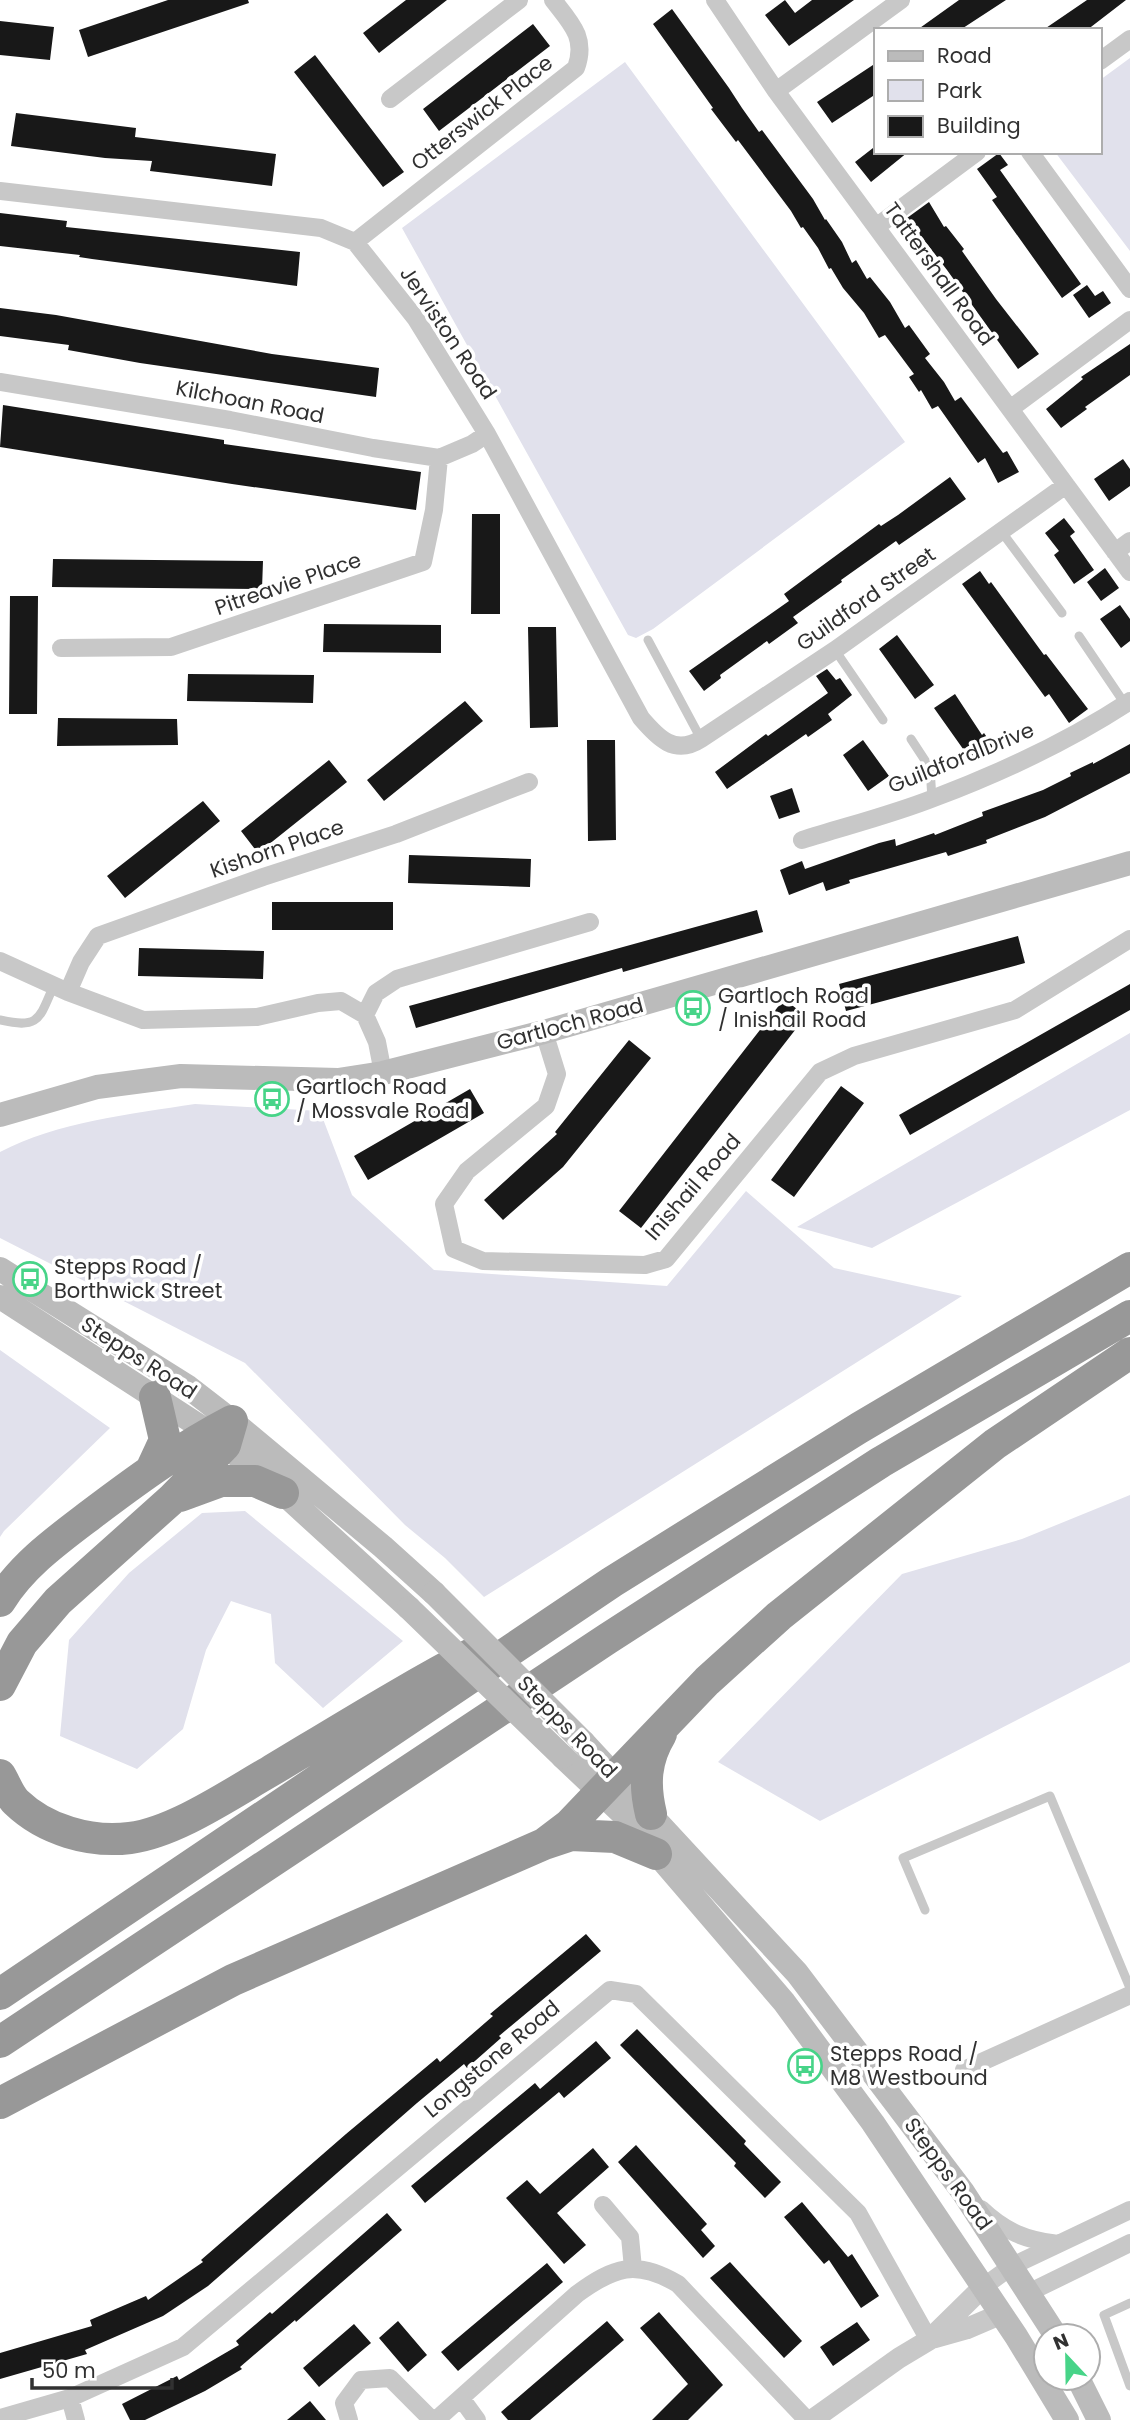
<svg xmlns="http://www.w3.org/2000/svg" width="1130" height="2420" font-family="Poppins,sans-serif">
  <rect width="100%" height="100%" fill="#fff"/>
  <path fill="#e1e1ec" d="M1130,58V251L1055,152H1100V80Z
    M625,62L905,442L653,629L636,638L628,635L402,228Z
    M1130,1033V1110L872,1248L797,1227Z
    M195,1104L320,1111L352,1195L434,1270L667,1286L746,1191L834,1268L962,1296L484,1597L445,1558L405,1525L245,1363L0,1238V1152C57,1122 131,1114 195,1104Z
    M0,1350L110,1428L4,1531L0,1537Z
    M1130,1495V1662L820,1821L718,1762L902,1574L1022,1539Z
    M245,1511L403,1641L323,1708L275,1663L271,1614L231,1601L206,1650L183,1729L137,1769L60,1736L69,1640L129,1573L202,1513Z"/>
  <path fill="#181818" d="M168,0H248L249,3L88,57L79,30Z
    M406,0H447L379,53L363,33Z
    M785,0L795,13L812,0H854L789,46L765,15Z
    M959,0H1006L960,30H917Z
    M1087,0H1126L1087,30H1043Z
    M672,9L729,88L742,108L759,132L762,130L813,199L825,220L826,219L842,242L852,263L856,260L867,279L870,277L890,302L905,328L909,325L930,354L925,358L944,382L955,401L961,397L1003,453L1007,451L1019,472L998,483L985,458L978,463L938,406L932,409L921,390L919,392L909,377L914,374L885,335L879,338L864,313L843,288L831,268L829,269L818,248L803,227L801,228L791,211L738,140L736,142L711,109L713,108L653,24Z
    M0,21L54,27L50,60L0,55Z
    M533,24L550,46L439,131L423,109Z
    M315,55L404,172L383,187L294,72Z
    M876,63V94L832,123L817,102Z
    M16,113L136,128L135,137L276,154L272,186L150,171L152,161L105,158L11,146Z
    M873,148L876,152H908L871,182L855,162Z
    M999,153L1008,165L1000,170L1081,284L1062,298L992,200L997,197L977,169Z
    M929,202L944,227L946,226L964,249L962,251L996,299L1039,354L1018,369L947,270L921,236L919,237L907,218Z
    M0,213L67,221L66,227L300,252L297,286L92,259L79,257L80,255L0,246Z
    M1087,285L1095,296L1103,291L1111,303L1089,318L1073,295Z
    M0,308L56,315L272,354L379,368L376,397L140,363L68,350L69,345L0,336Z
    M1130,344V375L1085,407L1087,409L1061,428L1046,409L1083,379L1081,377Z
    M3,405L224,440V444L421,472L416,510L232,484L0,447Z
    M1123,459L1130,469V486L1109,501L1094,479Z
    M950,477L966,499L899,545L896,541L841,580L842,582L793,617L798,623L769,644L767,641L720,675L721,678L704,691L689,671L789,601L784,594L815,571L879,524L881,526L898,515Z
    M472,514H500V614H471Z
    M1064,518L1075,532L1070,536L1094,570L1074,584L1054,555L1059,551L1045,533Z
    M53,559L263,561L262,589L52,587Z
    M1105,568L1119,588L1101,601L1087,582Z
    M980,571L989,584L991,582L1044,655L1046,654L1088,709L1069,723L1049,694L1045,697L962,584Z
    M10,596H38L37,714H9Z
    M1120,605L1130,619V641L1121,648L1100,619Z
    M324,624L441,625V653L323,652Z
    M528,627H556L558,727L530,728Z
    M897,635L934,685L915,699L879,649Z
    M827,669L836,680L840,678L852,695L828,714L832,720L808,737L806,734L727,789L715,772L766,734L768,736L828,693L816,676Z
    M188,674L314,675L313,703L187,701Z
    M955,694L982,735L984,733L995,749L973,763L934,708Z
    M465,701L483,721L384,801L367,780Z
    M58,718L177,719L178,745L57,746Z
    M587,740H615L616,840L588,841Z
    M863,740L889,776L868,791L843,755Z
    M1130,744V773L1045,817L986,840L987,843L948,856L946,852L849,880L850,883L826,891L823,882L789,895L780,870L802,861L805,869L879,843L895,839L896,846L934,833L935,835L983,816L982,812L1043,790L1071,776L1070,773L1093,762V764Z
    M329,760L347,782L258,853L241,831Z
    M792,788L800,812L779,819L770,796Z
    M203,801L220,821L125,898L107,876Z
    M409,855L531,859L530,887L408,883Z
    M272,902H393V930H272Z
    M757,910L763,932L623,972L622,968L416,1028L409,1006Z
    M1018,936L1025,963L846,1011L839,984Z
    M139,948L264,951L263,979L138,976Z
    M1130,984V1010L910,1135L899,1115Z
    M784,999L806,1016L641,1228L619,1211Z
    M629,1040L651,1058L563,1167L503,1220L484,1200L557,1134L555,1132Z
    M841,1086L864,1103L794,1197L771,1180Z
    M470,1089L484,1113L368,1180L354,1156Z
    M586,1934L601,1951L499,2036L501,2038L467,2068L464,2064L417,2103L208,2286L163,2316L85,2350L87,2354L0,2379V2353L92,2326L90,2320L146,2296L148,2300L203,2262L201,2260L346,2134L437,2058L440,2062L493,2016L490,2014Z
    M637,2029L746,2141L744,2144L781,2182L765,2198L734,2166L736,2163L620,2045Z
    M596,2041L611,2058L564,2098L559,2092L425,2203L411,2186L535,2083L540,2089Z
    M636,2145L707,2224L701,2230L715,2246L703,2258L618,2162Z
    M593,2148L609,2167L557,2213L586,2245L564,2264L506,2198L527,2180L540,2194Z
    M802,2202L848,2257L852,2254L879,2296L861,2308L829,2260L824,2264L784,2217Z
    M387,2213L402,2230L296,2322L295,2320L240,2367L242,2369L205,2391L145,2420H130L122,2404L177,2376L179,2380L239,2345L236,2341L270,2312L272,2314Z
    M730,2262L802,2341L784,2358L710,2278Z
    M547,2263L563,2282L458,2371L441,2352Z
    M659,2312L723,2385L688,2420H652L688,2384L640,2328Z
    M398,2321L427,2355L408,2372L379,2338Z
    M607,2321L624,2340L530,2420H508L501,2412Z
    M857,2322L870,2340L833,2366L820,2347Z
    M354,2324L371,2343L319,2387L303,2368Z
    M310,2401L326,2420H287Z"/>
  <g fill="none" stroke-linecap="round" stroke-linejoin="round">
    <path stroke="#c8c8c8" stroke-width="9" d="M1001,531L1062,613
      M1079,636L1125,704
      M648,640L701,739
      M835,650L883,720
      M911,739L930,768L932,799
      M0,1020C40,1029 39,1019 54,985
      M925,1910L903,1858L1050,1796L1130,1988
      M1130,2303L1104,2315L1130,2386"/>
    <path stroke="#c8c8c8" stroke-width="18" d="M715,0L776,91L1130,572
      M1100,61L1130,39
      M776,91L901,0
      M390,99L519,0
      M1030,152L1130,289
      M0,191L321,228L355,242L416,319L487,434L641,718C658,738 675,756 701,739L835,650L1066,485
      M876,227L977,152
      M355,242L576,68C587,38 571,23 553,0
      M0,382L230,420L373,448L439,458L472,444L487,434
      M1010,409L1130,320
      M1115,552L1130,541
      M61,648L171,647L423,562L434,510L439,458
      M802,840C846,826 891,815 934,798C1003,772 1069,741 1130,701
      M0,961L68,992L143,1020L257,1017L318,1003L341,1001L365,1015L377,1042L383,1073
      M68,992L81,962L98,936L263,877L396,834L529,782
      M365,1015L376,993L397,979L590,922
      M544,1032L557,1074L546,1106L467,1171L444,1204L454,1249L483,1261L645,1265L666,1259L820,1072L854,1056L1015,1010L1130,939
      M964,2070L1130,1995
      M603,2205L630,2237L633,2268
      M981,2209C1005,2232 1026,2240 1058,2244
      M983,2287L1012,2266L1130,2210
      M1030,2292L1130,2243
      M70,2398L76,2420
      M461,2398L477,2420
      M0,2418L70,2398L183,2347L610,1990L636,1994L858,2213L929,2340
      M349,2420L344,2403L361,2380L390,2378L432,2420
      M436,2420L577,2294C614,2267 636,2259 678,2284L807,2420"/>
    <path stroke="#c8c8c8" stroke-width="21" d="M934,2338L966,2329L1001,2314
      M812,2420L899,2358L929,2340L983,2287"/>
    <path stroke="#bbb" stroke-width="24" d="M0,1115L97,1087L181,1076L338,1080L383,1073L544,1032L1130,863
      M0,1269L188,1387L232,1421L383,1547L434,1593
      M0,1297L210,1433L283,1493L409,1608
      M583,1742L797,1973L963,2192L1056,2336
      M563,1757L621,1812L784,2002L873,2123L1016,2336L1067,2420
      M1078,2378L1099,2420"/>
    <path stroke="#989898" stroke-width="32" d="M152,1468L165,1440L155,1397
      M180,1496L221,1481H255L283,1493
      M0,1601C23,1564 59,1539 93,1513C138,1479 182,1447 232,1421
      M0,1685L22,1643L58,1601L172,1499L225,1445L232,1421
      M0,1775C5,1783 9,1795 16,1802C45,1830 90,1843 130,1838C175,1832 229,1795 269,1772C339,1730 408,1687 481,1649
      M651,1814C644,1785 645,1760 661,1734
      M544,1844L569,1825L707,1681L779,1616L995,1444L1130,1353
      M0,1994L612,1582L859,1428L1130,1268
      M0,2042L607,1639L881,1462L1130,1316
      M0,2103L233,1980L544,1844L571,1835L615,1837L656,1854"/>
    <path stroke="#bbb" stroke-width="24" d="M434,1593L583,1742
      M409,1608L563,1757"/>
  </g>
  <defs>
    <g id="bus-ring" transform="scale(1.75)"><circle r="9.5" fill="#fff" stroke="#47d488" stroke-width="1.5"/><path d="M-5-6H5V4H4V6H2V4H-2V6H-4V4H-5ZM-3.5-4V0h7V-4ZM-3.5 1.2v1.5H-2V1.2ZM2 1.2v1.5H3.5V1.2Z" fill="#47d488"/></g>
  </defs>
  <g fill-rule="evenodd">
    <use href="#bus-ring" x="693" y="1008"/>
    <use href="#bus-ring" x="272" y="1099"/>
    <use href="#bus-ring" x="30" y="1279"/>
    <use href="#bus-ring" x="805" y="2066"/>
  </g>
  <g text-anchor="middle" stroke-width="7" stroke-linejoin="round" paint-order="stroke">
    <g font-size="21" fill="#313131" stroke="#fff">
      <text transform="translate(482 113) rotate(-38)" y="7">Otterswick Place</text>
      <text transform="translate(939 274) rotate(54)" y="7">Tattershall Road</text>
      <text transform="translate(448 333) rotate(56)" y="7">Jerviston Road</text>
      <text transform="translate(250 402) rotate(11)" y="7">Kilchoan Road</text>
      <text transform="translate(288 584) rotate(-19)" y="7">Pitreavie Place</text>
      <text transform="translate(866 599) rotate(-35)" y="7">Guildford Street</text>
      <text transform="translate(961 758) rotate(-22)" y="7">Guildford Drive</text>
      <text transform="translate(277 849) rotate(-19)" y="7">Kishorn Place</text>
      <text transform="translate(570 1024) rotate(-15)" y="7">Gartloch Road</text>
      <text transform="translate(693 1187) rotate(-49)" y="7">Inishail Road</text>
      <text transform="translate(139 1358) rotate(33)" y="7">Stepps Road</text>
      <text transform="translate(567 1727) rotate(46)" y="7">Stepps Road</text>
      <text transform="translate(492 2059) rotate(-40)" y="7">Longstone Road</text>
      <text transform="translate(948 2174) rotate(54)" y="7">Stepps Road</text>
    </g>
    <g font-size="21" fill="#313131" stroke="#fff" text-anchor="start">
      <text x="718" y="1003">Gartloch Road<tspan x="718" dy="24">/ Inishail Road</tspan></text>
      <text x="296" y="1094">Gartloch Road<tspan x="296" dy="24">/ Mossvale Road</tspan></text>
      <text x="54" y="1274">Stepps Road /<tspan x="54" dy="24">Borthwick Street</tspan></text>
      <text x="830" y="2061">Stepps Road /<tspan x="830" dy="24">M8 Westbound</tspan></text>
    </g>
  </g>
  <rect x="874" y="28" width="228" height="126" fill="#ffffff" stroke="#adadad" stroke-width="2"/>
  <rect x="888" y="51" width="35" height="10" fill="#bbbbbb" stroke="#adadad" stroke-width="2"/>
  <text x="937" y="63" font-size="21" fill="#313131">Road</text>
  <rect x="888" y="80" width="35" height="21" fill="#e1e1ec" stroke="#adadad" stroke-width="2"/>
  <text x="937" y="98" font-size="21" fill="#313131">Park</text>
  <rect x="888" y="116" width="35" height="21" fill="#181818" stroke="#adadad" stroke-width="2"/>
  <text x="937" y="133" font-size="21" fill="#313131">Building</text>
  <g transform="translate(1067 2357) rotate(338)"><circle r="33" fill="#ffffff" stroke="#adadad" stroke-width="2"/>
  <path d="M0-5L12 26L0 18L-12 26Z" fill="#47d488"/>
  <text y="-10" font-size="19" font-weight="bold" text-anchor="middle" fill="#313131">N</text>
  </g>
  <path d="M32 2378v10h140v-10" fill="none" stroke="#313131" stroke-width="3.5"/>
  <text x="42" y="2378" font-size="21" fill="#313131" stroke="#ffffff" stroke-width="5" paint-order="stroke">50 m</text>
</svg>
